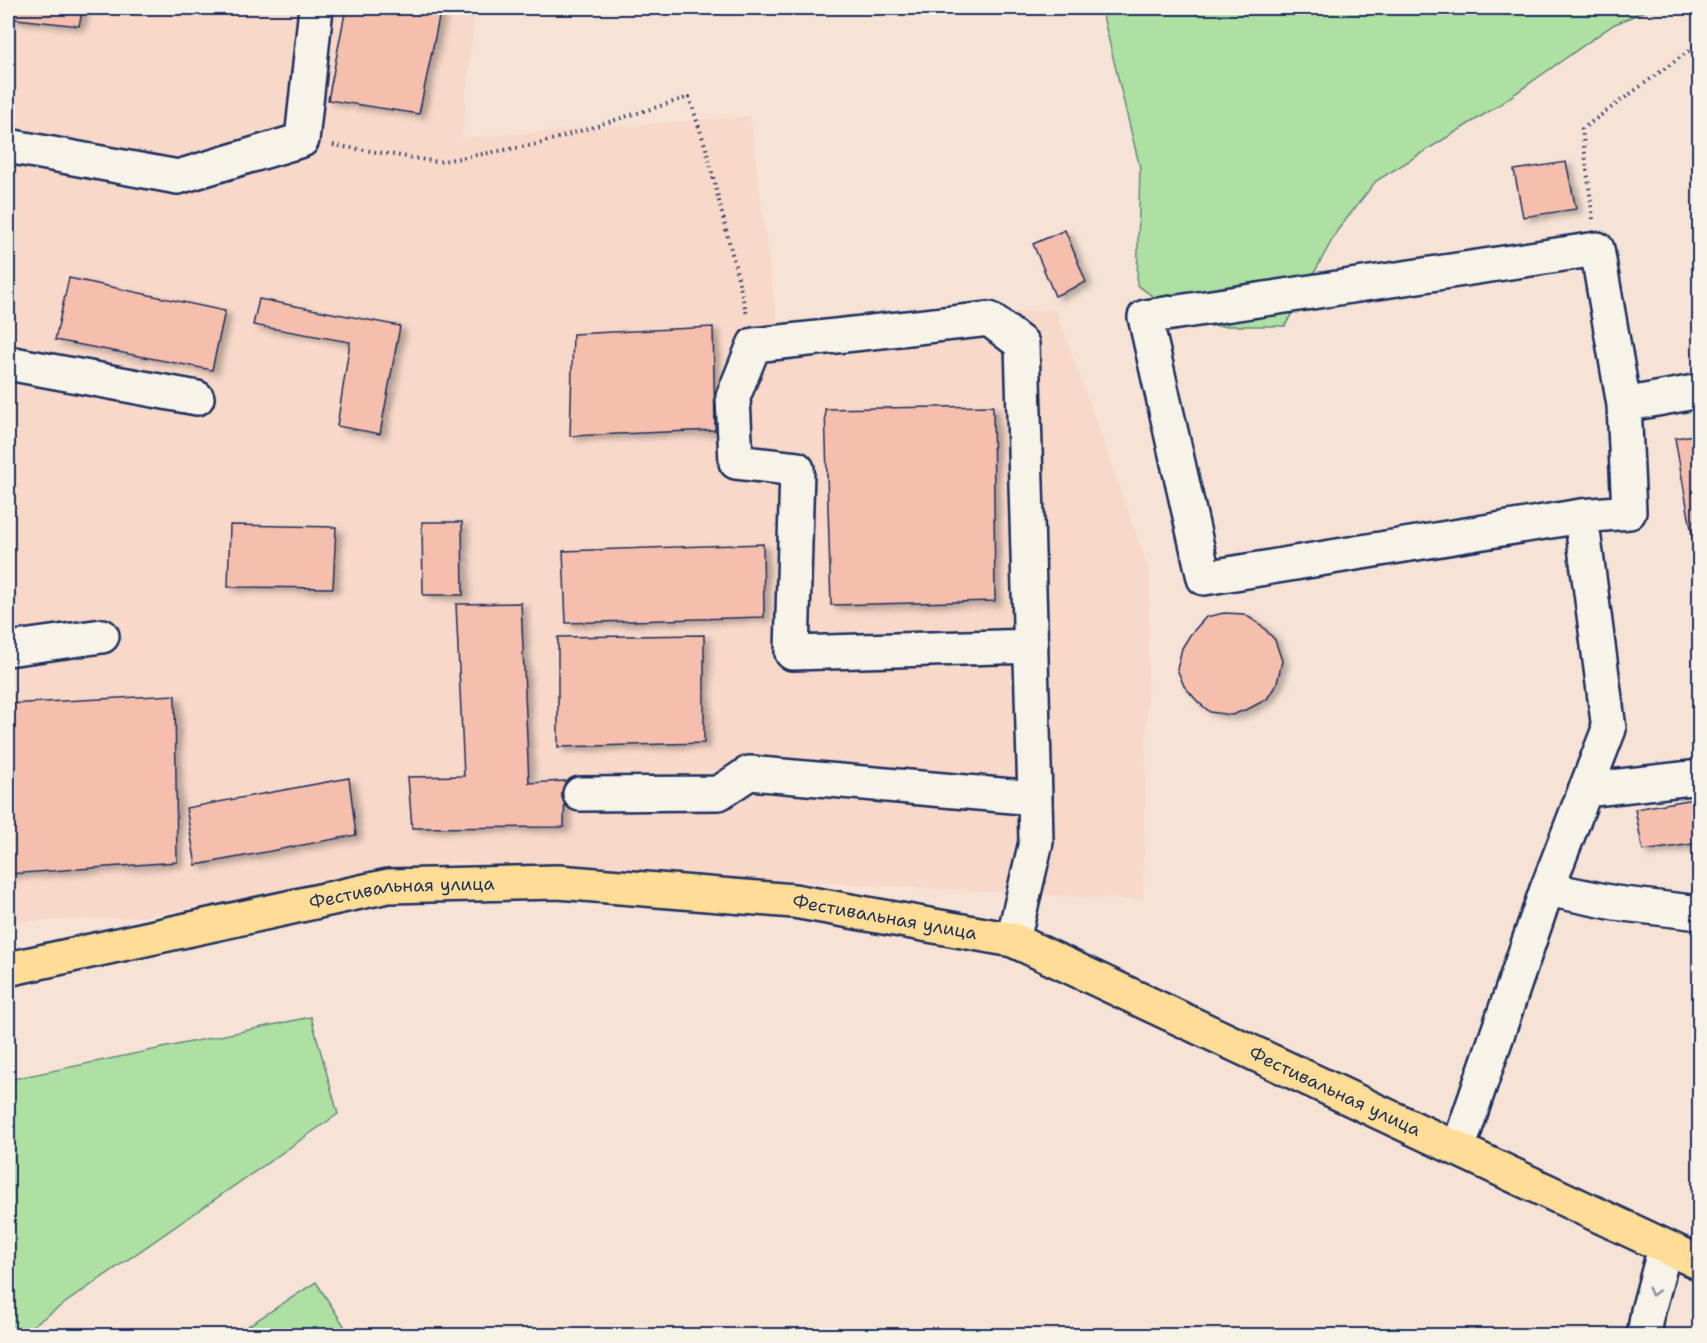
<svg xmlns="http://www.w3.org/2000/svg" width="1707" height="1343" font-family="'Shantell Sans',sans-serif">
  <defs>
    <filter id="shadow"><feDropShadow dx="6" dy="4" stdDeviation="3" flood-color="#0004"/></filter>
  </defs>
  <rect width="100%" height="100%" fill="#f7e3d6"/>
  <filter id="ink" filterUnits="userSpaceOnUse"><feTurbulence type="fractalNoise" baseFrequency=".0167" numOctaves="2"/><feDisplacementMap in="SourceGraphic" scale="12" xChannelSelector="R" yChannelSelector="G"/><feConvolveMatrix kernelMatrix="1 2 1 2 8 2 1 2 1" color-interpolation-filters="sRGB"/></filter>
  <g filter="url(#ink)">
    <path fill="#f7d8c9" d="M8,8H475L462,138L750,116L777,321L1056,310L1150,572L1143,900L452,862L140,917L8,922Z"/>
    <path fill="#aee0a1" stroke="#648880" stroke-width="1.5" d="M1101,8H1652L1613,25L1493,109L1376,181L1337,231L1285,326H1195L1137,285L1140,168Z
      M311,1017L338,1114L19,1335H8V1080Z
      M316,1282L350,1335H234Z"/>
    <path fill="#f6beac" stroke="#1b2f5e" stroke-width="1.5" filter="url(#shadow)" d="M8,8H83L79,26L8,18Z
      M346,8H441L419,114L328,100Z
      M1566,162L1576,209L1523,217L1514,170Z
      M1065,230L1086,282L1055,296L1033,244Z
      M69,278L225,311L212,370L55,340Z
      M259,299L400,326L380,434L337,426L350,342L253,325Z
      M713,327L715,430L570,436L573,334Z
      M993,406L995,601L831,605L825,409Z
      M1700,434V580L1675,438Z
      M422,522H462L463,595H423Z
      M230,525L336,527L333,588L228,587Z
      M763,544L764,617L566,623L563,551Z
      M521,603L529,783L565,781L564,827L412,828L408,777L464,776L456,604Z
      M1224,613L1244,614L1261,625L1275,640L1282,661L1277,683L1267,699L1250,708L1232,715L1210,712L1198,702L1184,686L1177,669L1182,648L1190,635L1206,617Z
      M704,635V743L558,747V637Z
      M175,695L177,862L8,874V704Z
      M349,778L356,835L196,865L186,808Z
      M1700,798V843L1643,851L1635,809Z"/>
    <g fill="none" stroke-linecap="round" stroke-linejoin="round">
      <g stroke="#1b2f5e" stroke-width="38">
        <path id="minor" d="M8,146L178,177L302,140L316,8
          M8,363L197,398
          M1624,405L1700,391
          M8,649L102,636
          M1585,790L1700,777
          M580,794L719,793L749,773L1035,798
          M1547,889L1609,729L1581,516L1204,578L1145,317L1597,249L1624,405L1629,512L1581,516
          M1013,940L1036,842L1035,798L1022,344L989,319L754,345L733,397L736,462L797,469L792,653L1031,646
          M1458,1149L1547,889L1615,903L1700,913
          M1644,1336L1648,1311L1665,1248"/>
      </g>
      <g stroke="#1b2f5e" stroke-width="38">
        <g id="major">
          <path id="s1" d="M8,969L388,886L558,882L794,901L1013,940L1700,1263"/>
        </g>
      </g>
      <path stroke="#1b2f5e" stroke-width="4" stroke-dasharray="1.5 4.5" stroke-linecap="butt" d="M333,145L438,162L538,144L689,97L706,148L747,315
        M1593,219L1582,129L1700,43"/>
      <use href="#minor" stroke="#f7f3e8" stroke-width="33"/>
      <use href="#major" stroke="#ffdd96" stroke-width="33"/>
    </g>
    <defs><path id="oneway-chevron" d="M-2-3.5L2.5 0L-2 3.5" fill="none" stroke-width="1.6" stroke-linecap="round" stroke-linejoin="round" transform="scale(1.5)"/></defs>
    <use stroke="#8991a3" href="#oneway-chevron" transform="translate(1653 1292) rotate(105)"/>
  </g>
  <g text-anchor="middle" stroke-width="5" stroke-linejoin="round" paint-order="stroke">
    <g font-size="18" fill="#1b2f5e" stroke="#f7f3e8">
      <text dy="6" stroke="none"><textPath href="#s1" startOffset="402">Фестивальная улица</textPath></text>
      <text dy="6" stroke="none"><textPath href="#s1" startOffset="888">Фестивальная улица</textPath></text>
      <text dy="6" stroke="none"><textPath href="#s1" startOffset="1374">Фестивальная улица</textPath></text>
    </g>
  </g>
  <rect width="1707" height="1343" fill="none" stroke="#f7f3e8" stroke-width="30"/>
  <rect x="15" y="15" width="1677" height="1313" fill="none" stroke="#1b2f5e" stroke-width="2" filter="url(#ink)"/>
</svg>
